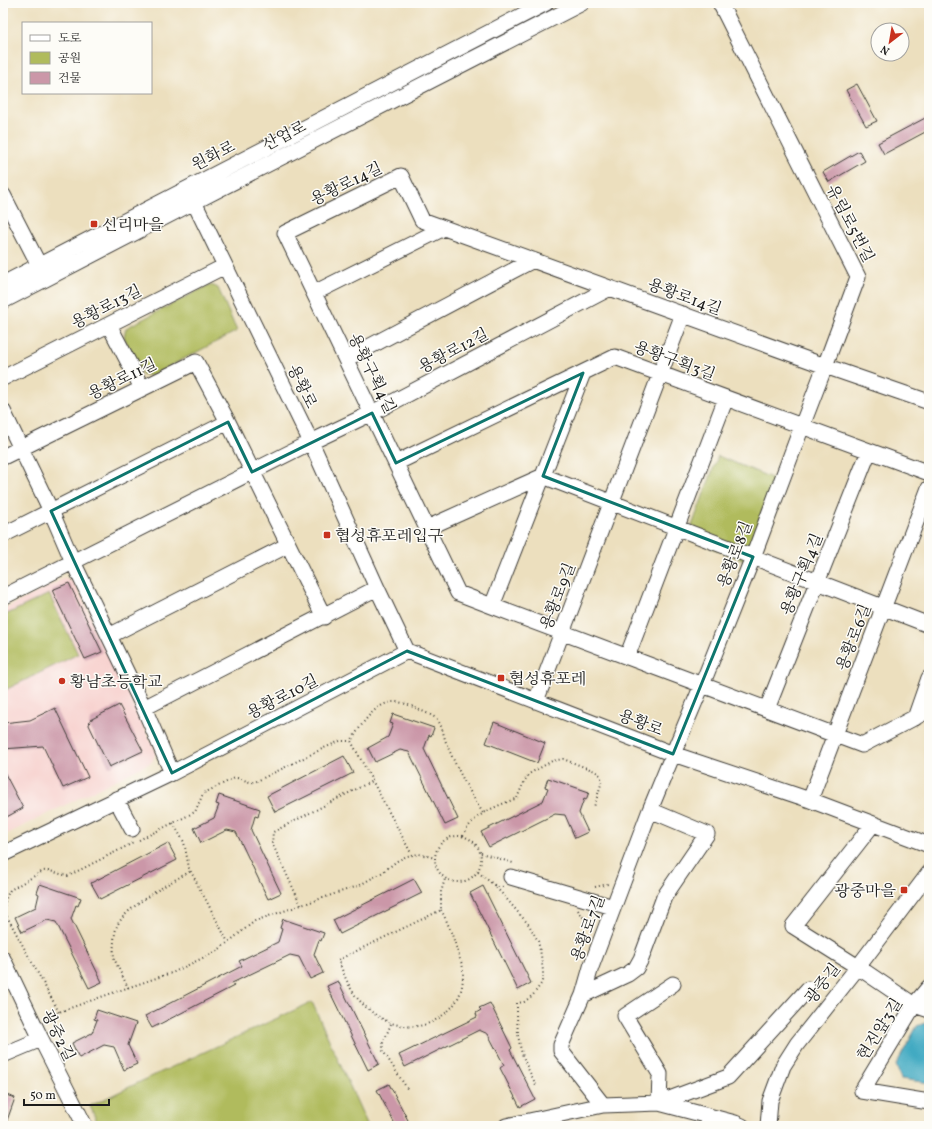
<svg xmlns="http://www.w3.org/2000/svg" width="932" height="1129" font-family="Vollkorn,'Noto Serif KR',serif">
  <rect width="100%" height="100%" fill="#fdfcf7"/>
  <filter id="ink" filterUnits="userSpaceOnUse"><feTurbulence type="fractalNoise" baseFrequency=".025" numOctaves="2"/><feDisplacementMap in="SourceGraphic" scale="8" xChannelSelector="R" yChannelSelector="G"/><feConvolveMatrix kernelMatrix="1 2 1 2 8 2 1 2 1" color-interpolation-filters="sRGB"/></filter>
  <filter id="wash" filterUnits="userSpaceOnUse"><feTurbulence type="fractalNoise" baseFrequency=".012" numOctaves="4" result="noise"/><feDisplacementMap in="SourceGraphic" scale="16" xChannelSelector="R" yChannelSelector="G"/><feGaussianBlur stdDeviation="0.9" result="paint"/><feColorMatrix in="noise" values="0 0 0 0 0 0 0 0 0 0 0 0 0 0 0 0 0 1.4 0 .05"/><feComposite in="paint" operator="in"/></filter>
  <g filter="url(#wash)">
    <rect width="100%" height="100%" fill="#ecdfbe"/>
    <path fill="#f7d0cd" d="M65,578L74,582L156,752L152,762L3,836V610Z"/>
    <path fill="#b0bb5d" stroke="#666c3c" d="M209,285L214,286L218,288L237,331L151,376L142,374L124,337L126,328Z
      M718,456L774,479L744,560L687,539Z
      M49,594L78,654L3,691V616Z
      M312,1002L368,1126H99L90,1106L144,1080Z"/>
    <path fill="#43aac2" stroke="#30636f" d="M925,1023L929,1025V1083L901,1079L896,1065L917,1026Z"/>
    <g id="blocks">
      <path fill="#cb97a8" d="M857,84L877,121L866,126L846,90Z
        M929,116V130L884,154L878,143Z
        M859,151L865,161L829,182L823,172Z
        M69,583L102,652L85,659L52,590Z
        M119,705L143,751L109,767L89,725L90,720Z
        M55,708L88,777L63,788L43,746L3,749V723L30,720Z
        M393,714L434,728L431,736L429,735L424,749L458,819L445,825L409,752L400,750L375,762L368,748L388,737L393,724L390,723Z
        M494,722L545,743L537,763L486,743Z
        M344,756L353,773L275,812L267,796Z
        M3,770L23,808L3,819Z
        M548,778L589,792L586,800L584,799L579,813L588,832L575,838L565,815L555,814L489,847L481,832L543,801L548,788L545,787Z
        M219,795L260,809L258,817L255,816L251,830L281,893L268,899L236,832L227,830L201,843L194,828L214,818L219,805L216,804Z
        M168,843L177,860L100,899L91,883Z
        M414,879L422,893L340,934L333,920Z
        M40,884L81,898L78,906L76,905L71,919L102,982L89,988L56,922L47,920L22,932L15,917L36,907L39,894L37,893Z
        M483,886L531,983L518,990L470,893Z
        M283,919L324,933L321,941L319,940L314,954L323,973L310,979L299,957L290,955L232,983L234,986L152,1028L145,1016L242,966L239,961L278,942L282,929L280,928Z
        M338,981L379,1064L368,1070L327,986Z
        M490,1003L512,1048L510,1050L535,1099L520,1107L500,1068L504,1065L488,1034L479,1030L405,1067L399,1055L477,1017L476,1013L481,1010L479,1008Z
        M97,1010L136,1023L128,1045L137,1064L124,1070L114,1047L104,1045L79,1058L72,1043L92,1033L97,1020L94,1019Z
        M389,1084L411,1126H396L377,1090Z
        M3,1094L15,1098L5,1126H3Z"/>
    </g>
  </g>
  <g filter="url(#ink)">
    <use href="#blocks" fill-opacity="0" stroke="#3b3934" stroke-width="1"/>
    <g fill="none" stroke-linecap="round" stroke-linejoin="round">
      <g stroke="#3b3934" stroke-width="17">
        <path id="minor" d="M720,3L858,277L825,366L929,402
          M3,195L39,265
          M194,202L311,442L377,588L407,651L673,754L810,800L929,845
          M3,284L546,3
          M314,293L444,228
          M3,301L194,202L582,3
          M109,325L142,388
          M346,359L533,260
          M3,378L225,266
          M3,411L51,511L73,562L144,708L172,773
          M3,457L196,362L228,422L324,617
          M396,463L615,357L929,473
          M427,528L543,476L929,625
          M3,535L228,422
          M3,597L311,442L372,413L610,288
          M492,606L583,373
          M109,636L288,545
          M627,657L726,398
          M536,701L683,314
          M144,708L377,588
          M767,709L869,451
          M915,718L929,678
          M116,799L132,829
          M810,800L929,488
          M873,824L793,926L858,967L914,1005L929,1010
          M3,854L172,773L407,651
          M511,877L613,907
          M3,959L41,1039L85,1126
          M673,984L625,1016L660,1074L659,1103L728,1077L808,989
          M929,987L914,1005L862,1091L929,1102
          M583,995L628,974L636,968L641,959L664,897L707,834L650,810
          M3,1055L41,1039
          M603,1105L561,1051V1045L583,995L591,967L650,810L673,754L702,685L753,557L802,426L825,366L422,220L401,176L285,233L458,593L492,606C615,652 739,699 862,745L929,710
          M506,1126L603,1105L659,1103L735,1123L742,1126
          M768,1126L770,1101L783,1066L797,1044L858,967L929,873"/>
      </g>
      <path stroke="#3b3934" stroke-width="2" stroke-dasharray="1 3" stroke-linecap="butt" d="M173,823L184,842L189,868L228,942
        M435 859a23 23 0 1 1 46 0a23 23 0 1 1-46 0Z
        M463,836C473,813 496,807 517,798L524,782L529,774L552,761L563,759L595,771L600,775L602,781L594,807
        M139,840L195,812L202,796L204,793L235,778C243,778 247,783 255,782L324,748L340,741H351
        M481,853L513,863
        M412,855L351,741C361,726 374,702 395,702C403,702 411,706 418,709C425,713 435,715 439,722C443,729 444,738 447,745C457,769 469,791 483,813
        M478,872L494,885L504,896L529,925L538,941L541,955L543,971V978L541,984L533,995L524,1002L517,1003C517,1021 517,1042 524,1059C527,1068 532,1076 536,1085
        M494,885L503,887
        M595,887L608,884
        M301,905L272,843L273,832L372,781
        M441,910C449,924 454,940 459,956C460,960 463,965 463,970C463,975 463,981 462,986C460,998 453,1008 443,1015C415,1037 381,1025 359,1000C349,989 344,974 338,960L441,910V892L445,879
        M578,910L590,927
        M128,988C125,980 116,965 114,957C113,949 114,933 117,926C126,906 171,882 191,871
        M59,1012L4,911C4,903 6,897 10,890L43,871C51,870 59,874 68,876L135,842
        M46,1019L59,1012L115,992L174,972L217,951L255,921L266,917L358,886L383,872L397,861L407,856L419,854L435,858
        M391,1024L383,1043V1051L408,1090"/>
      <use href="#minor" stroke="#fff" stroke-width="15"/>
    </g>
  </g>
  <path fill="none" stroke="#0f766e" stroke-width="3" stroke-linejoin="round" d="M583,373L543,476L753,557L673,754L407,651L172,773L51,511L228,422L252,472L372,413L396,463Z"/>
  <g fill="#c8321e" stroke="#fdfcf7" stroke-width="1.5">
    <rect x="90" y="220" width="8" height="8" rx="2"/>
    <rect x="323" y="531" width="8" height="8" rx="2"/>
    <rect x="497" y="674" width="8" height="8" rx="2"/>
    <circle cx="62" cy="681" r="4"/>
    <rect x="900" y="886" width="8" height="8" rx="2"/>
  </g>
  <g text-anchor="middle" stroke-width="3" stroke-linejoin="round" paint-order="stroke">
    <g font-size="16" fill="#1c1c1c" stroke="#fdfcf7">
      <text transform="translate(284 135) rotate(-27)" y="6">산업로</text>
      <text transform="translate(213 155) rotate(-27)" y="6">원화로</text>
      <text transform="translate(346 183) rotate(-26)" y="6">용황로14길</text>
      <text transform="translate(851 223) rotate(63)" y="6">유림로5번길</text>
      <text transform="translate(685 296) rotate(20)" y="6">용황로14길</text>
      <text transform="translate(106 306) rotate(-27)" y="6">용황로13길</text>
      <text transform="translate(453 350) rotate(-28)" y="6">용황로12길</text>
      <text transform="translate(675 360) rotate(20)" y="6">용황구획3길</text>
      <text transform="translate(373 373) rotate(64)" y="6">용황구획4길</text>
      <text transform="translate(122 378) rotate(-26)" y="6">용황로11길</text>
      <text transform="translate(303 386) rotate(64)" y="6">용황로</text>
      <text transform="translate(734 554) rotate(-69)" y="6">용황로8길</text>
      <text transform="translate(801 574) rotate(-68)" y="6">용황구획4길</text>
      <text transform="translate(557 596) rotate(-69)" y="6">용황로9길</text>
      <text transform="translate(853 637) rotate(-69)" y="6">용황로6길</text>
      <text transform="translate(282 696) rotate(-27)" y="6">용황로10길</text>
      <text transform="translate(641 722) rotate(21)" y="6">용황로</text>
      <text transform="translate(587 928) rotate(-70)" y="6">용황로7길</text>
      <text transform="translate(822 983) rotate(-52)" y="6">광중길</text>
      <text transform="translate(879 1029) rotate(-58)" y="6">현진앞3길</text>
      <text transform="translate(59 1035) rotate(64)" y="6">광중2길</text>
    </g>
    <g font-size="16" fill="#1c1c1c" stroke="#fdfcf7" text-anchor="start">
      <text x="102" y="230">신리마을</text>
      <text x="335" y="541">협성휴포레입구</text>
      <text x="509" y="684">협성휴포레</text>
      <text x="70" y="687">황남초등학교</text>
      <text x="896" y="896" text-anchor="end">광중마을</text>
    </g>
  </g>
  <rect width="932" height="1129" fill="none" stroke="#fdfcf7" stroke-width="16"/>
  <rect x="22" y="22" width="130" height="72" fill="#fdfcf7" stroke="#a3a29f"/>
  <rect x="30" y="35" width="20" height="6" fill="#ffffff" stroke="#a3a29f"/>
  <text x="58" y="42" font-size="12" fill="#1c1c1c">도로</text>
  <rect x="30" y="52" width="20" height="12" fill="#b0bb5d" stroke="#a3a29f"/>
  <text x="58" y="62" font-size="12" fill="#1c1c1c">공원</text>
  <rect x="30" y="72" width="20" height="12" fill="#cb97a8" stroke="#a3a29f"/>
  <text x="58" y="82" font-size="12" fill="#1c1c1c">건물</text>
  <g transform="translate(890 42) rotate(211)"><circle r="19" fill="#fdfcf7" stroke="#a3a29f"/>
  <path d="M0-3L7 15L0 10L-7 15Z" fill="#c8321e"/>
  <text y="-6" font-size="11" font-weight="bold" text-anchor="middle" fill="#1c1c1c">N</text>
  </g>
  <path d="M24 1099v6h85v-6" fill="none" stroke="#1c1c1c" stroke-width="2"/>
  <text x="30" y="1099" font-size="12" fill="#1c1c1c" stroke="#fdfcf7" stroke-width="3" paint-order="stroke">50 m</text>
</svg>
